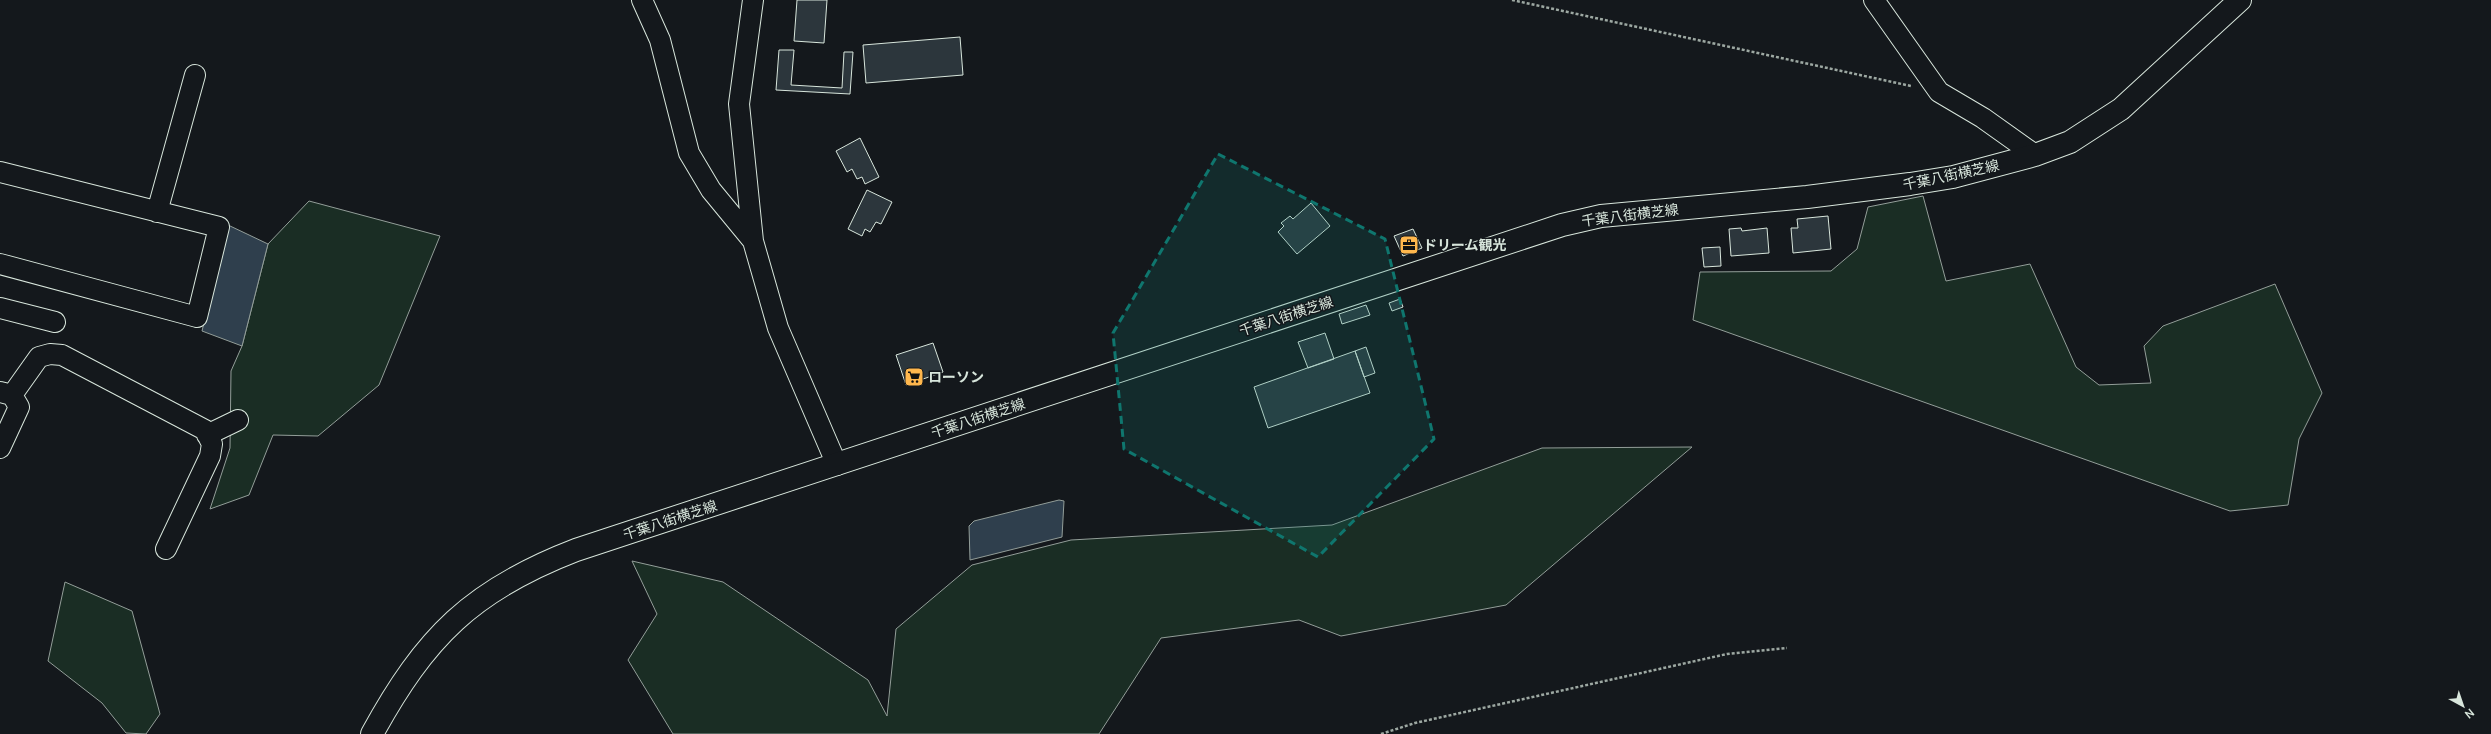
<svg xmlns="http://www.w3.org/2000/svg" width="2491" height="734" font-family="Manrope,'Noto Sans JP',sans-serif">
  <rect width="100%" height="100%" fill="#14181c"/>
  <path fill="#1a2d24" stroke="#939e99" d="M1923,196L1946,281L2030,264L2076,367L2099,385L2151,383L2144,346L2163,326L2275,284L2322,393L2299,439L2288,505L2230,511L1693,320L1700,272L1831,271L1857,249L1868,207Z
    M309,201L440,236L379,385L318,436L273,435L249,495L210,509L230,448L231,371L242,346L268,244Z
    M1692,447L1506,605L1341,636L1299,620L1161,638L1099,734H673L628,660L657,614L632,561L723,582L868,680L887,716L896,629L972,565L1071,540L1332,525L1542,448Z
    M65,582L132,611L160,714L146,734L126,733L102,703L48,661Z"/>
  <path fill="#2f3f4d" stroke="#939e99" d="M228,225L268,244L242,346L202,331Z
    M1059,500L1064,501L1062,537L970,560L969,526L974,521Z"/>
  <path fill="#2c363c" stroke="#d8e6dc" d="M797,0H827L824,43L794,41Z
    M960,37L963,75L866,83L863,45Z
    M779,50H794L791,85L842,88L844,52H853L850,94L776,90Z
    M860,138L879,177L865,184L862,177L857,179L852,169L847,172L836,151Z
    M867,190L892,202L881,224L876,222L870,232L865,229L862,236L848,229Z
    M1311,203L1330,226L1297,254L1278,232L1284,226L1281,223L1290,216L1293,219Z
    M1828,216L1831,249L1793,253L1791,228H1798L1797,219Z
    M1741,228L1742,231L1767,228L1769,253L1731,256L1729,229Z
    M1413,229L1422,248L1403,256L1394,236Z
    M1720,247L1721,266L1704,267L1702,248Z
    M1400,299L1403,307L1392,311L1389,303Z
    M1366,305L1370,315L1342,324L1339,314Z
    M1325,333L1334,359L1308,368L1298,342Z
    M933,343L943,372L906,385L896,355Z
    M1366,347L1375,373L1364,377L1355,351Z
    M1355,351L1370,393L1268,428L1254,387Z"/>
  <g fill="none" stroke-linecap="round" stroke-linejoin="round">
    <g stroke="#d8e6dc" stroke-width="22">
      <path id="minor" d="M642,0L660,40L689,153L711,190L753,241
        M753,0L739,104L753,241L778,328L837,465
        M1874,0L1939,92L1983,118L2035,155
        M0,172L219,227L197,317L0,264
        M157,212L195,75
        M0,308L55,322
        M0,392L12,395L19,407L0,448
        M12,395L39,357L50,354L62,355L205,430L212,444L210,456L166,549
        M207,435L238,420"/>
    </g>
    <g stroke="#d8e6dc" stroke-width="24">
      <path id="major" d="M372,734C425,637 472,590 576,550L1562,225L1601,216L1807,197L1910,184L1953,177L2035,155L2070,142L2121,109L2240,0"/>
    </g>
    <path stroke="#9da8a2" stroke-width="2.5" stroke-dasharray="3 2" stroke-linecap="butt" d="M1512,0L1911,86
      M1381,734L1415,723L1727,654L1787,648"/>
    <use href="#minor" stroke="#14181c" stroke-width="20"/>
    <use href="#major" stroke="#14181c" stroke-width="22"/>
  </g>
  <path fill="#0f766e" fill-opacity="0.2" stroke="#0f766e" stroke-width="3" stroke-dasharray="8 5" stroke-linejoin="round" d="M1218,154L1385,239L1434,439L1318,557L1124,449L1113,333Z"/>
  <defs>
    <g id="office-square" transform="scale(1)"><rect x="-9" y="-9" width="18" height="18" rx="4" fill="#ffb74d" stroke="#14181c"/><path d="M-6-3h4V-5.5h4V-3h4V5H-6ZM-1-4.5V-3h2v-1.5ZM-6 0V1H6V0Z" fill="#111"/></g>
    <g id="supermarket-square" transform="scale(1)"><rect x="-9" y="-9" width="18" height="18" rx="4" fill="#ffb74d" stroke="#14181c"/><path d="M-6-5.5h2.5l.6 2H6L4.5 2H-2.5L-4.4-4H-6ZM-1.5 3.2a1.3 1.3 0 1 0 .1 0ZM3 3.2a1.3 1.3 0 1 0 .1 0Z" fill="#111"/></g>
  </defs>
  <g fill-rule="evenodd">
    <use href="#office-square" x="1409" y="245"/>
    <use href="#supermarket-square" x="914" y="377"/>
  </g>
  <g text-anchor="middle" stroke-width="3" stroke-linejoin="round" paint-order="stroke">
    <g font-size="14" fill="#d8e6dc" stroke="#14181c">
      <text transform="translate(1951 175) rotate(-12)" y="5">千葉八街横芝線</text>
      <text transform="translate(1630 215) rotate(-7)" y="5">千葉八街横芝線</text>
      <text transform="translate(1286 316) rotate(-18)" y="5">千葉八街横芝線</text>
      <text transform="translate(978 418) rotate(-18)" y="5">千葉八街横芝線</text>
      <text transform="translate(670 520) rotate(-18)" y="5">千葉八街横芝線</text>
    </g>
    <g font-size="14" font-weight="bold" fill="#d8e6dc" stroke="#14181c" text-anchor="start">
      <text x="1423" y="250">ドリーム観光</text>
      <text x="928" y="382">ローソン</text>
    </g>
  </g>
  <g transform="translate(2463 706) rotate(140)" stroke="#14181c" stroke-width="3" paint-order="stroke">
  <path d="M0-3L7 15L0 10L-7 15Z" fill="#d8e6dc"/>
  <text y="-6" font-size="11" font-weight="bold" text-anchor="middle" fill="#d8e6dc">N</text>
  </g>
</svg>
